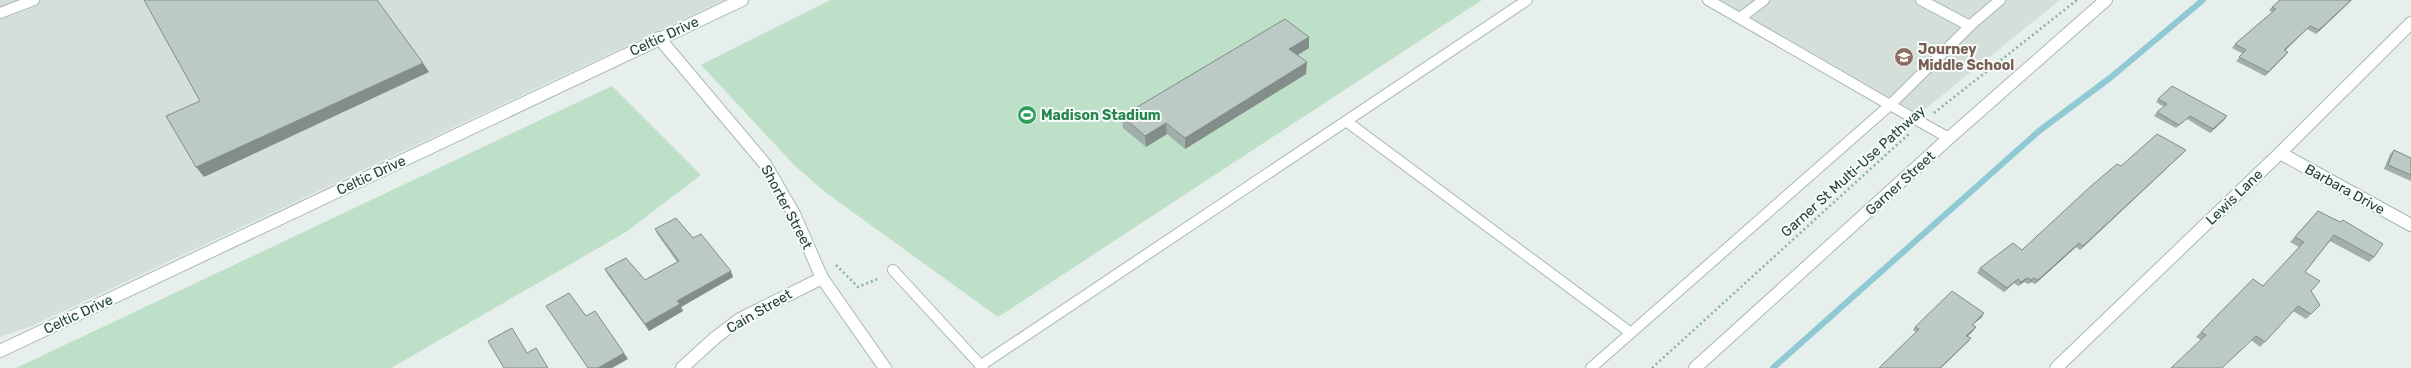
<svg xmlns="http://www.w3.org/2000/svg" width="2411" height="368" font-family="Rubik,sans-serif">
  <rect width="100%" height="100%" fill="#e6efeb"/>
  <path fill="#d4dfda" d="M0,0H724L32,326L0,337Z
    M1719,0H2060L1919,114Z"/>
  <path fill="#bfe0c8" d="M830,0H1482L998,317L825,192L794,165L701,65Z
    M612,86L701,175L626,232L391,368H16Z"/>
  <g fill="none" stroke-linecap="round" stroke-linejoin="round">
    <path stroke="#8ec9d4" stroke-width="6" d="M1773,368L2039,131L2110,78L2203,0"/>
    <g stroke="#a8b8b2" stroke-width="12">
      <path id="service" d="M1921,0L1970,26
        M0,13L34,0
        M1740,18L1764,0
        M1346,121L1631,333
        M1949,138L1890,105L1973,23L2000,0
        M893,270L983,368
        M980,366L1527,0
        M1591,368L1890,105L1708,0"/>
    </g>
    <g stroke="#a8b8b2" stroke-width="14">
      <path id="minor" d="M2280,153L2411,225
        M0,351L742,0
        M682,368L716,337L740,319L822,278
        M2056,368L2280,153L2411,23"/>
    </g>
    <g stroke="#a8b8b2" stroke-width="14">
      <path id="tertiary" d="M659,38L765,164L794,214L822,278L885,368
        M1695,368L1949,138L2106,0"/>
    </g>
    <path stroke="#86b3a5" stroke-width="2.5" stroke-dasharray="2 3" stroke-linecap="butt" d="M1934,113L2077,0
      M836,265L858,287L880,278
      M1652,368L1910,133"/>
    <use href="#service" stroke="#fff" stroke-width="10"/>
    <use href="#minor" stroke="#fff" stroke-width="12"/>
    <use href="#tertiary" stroke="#fff" stroke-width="12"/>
  </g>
  <path fill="#a1aea9" d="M2352,0L2316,34L2307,29L2285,51L2288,52L2265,76L2236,61L2243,54L2232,48L2235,44L2272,12L2269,10L2272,7Z
    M1309,37V48L1297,55L1306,74L1185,149L1167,134L1146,147L1123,128L1122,116Z
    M2158,99L2227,116L2224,120L2210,133L2187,119L2176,128L2154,116L2157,112L2164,107L2156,102Z
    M2394,150L2411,158V181L2384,169L2390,154Z
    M2182,154L2080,250L2076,247L2035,284L2031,282L2028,284L2024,282L2018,286L2014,283L2004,292L1977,273L1980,268L2022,250L2121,166Z
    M2318,211L2336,220L2341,222L2343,220L2374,257L2369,262L2330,241L2305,272L2311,291V314L2306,319L2293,311L2260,347L2251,340H2201L2196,337L2253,279L2263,286L2299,247L2290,242Z
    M655,229L693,238L733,277L681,307L683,311L649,331L608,275L605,269L645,280L677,262L658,235Z
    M1982,317L1972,325L1976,327L1973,331L1967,336L1971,338L1968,342L1916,332L1913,330L1915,327Z"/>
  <path fill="#838d89" d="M2352,0L2350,2L2316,34L2319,30Z
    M2310,26L2307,29L2281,54L2284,50Z
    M1309,37V48L1288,61L1289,49Z
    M2288,52L2285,56L2265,76L2268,72Z
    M1307,62L1306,74L1185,149V138Z
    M423,63L429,72L204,177L196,167Z
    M2227,116L2224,120L2210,133L2213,129Z
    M1166,123L1167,134L1146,147L1145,136Z
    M2186,150L2182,154L2080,250L2083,246Z
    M2079,243L2076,247L2035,284L2038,280Z
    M731,271L733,277L681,307L683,311L649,331L645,324L677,301Z
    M2027,278L2024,282L2018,286L2021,282Z
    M2034,278L2031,282L2028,284L2031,280Z
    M2018,279L2014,283L2004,292L2007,288Z
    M1984,313L1982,317L1969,328Z
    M1976,327L1973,331L1964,340L1966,336Z
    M1971,338L1968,342L1941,368H1940Z
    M624,353L628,359L612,368H598Z"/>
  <path fill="#bbcac4" stroke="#838d89" d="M144,0H377L423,63L196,167L166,116L200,101Z
    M2280,0H2351L2319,30L2310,26L2284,50L2288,52L2268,72L2239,57L2246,50L2235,44L2276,9L2272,7Z
    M1285,19L1309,37L1289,49L1307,62L1185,138L1166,123L1145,136L1122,116Z
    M2172,86L2227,116L2213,129L2190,116L2179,125L2157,112L2167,104L2158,99Z
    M2157,134L2186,150L2083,246L2079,243L2038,280L2034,278L2031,280L2027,278L2021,282L2018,279L2007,288L1980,268L2013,243L2022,250L2091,186L2117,164L2121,166Z
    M2394,150L2411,158V175L2388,165Z
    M2318,211L2336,220L2341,222L2343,220L2383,244L2374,257L2334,235L2305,272L2320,281L2311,291L2320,305L2311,314L2298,306L2265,342L2256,336L2222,368H2171L2206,335L2201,332L2253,279L2263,286L2304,242L2295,237Z
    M676,218L693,238L701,234L731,271L677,301L680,304L645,324L605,269L626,258L645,280L679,261L655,229Z
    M1952,291L1984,313L1972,325L1976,327L1966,336L1971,338L1940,368H1879L1919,329L1915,327Z
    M569,293L586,316L595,311L624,353L598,368H588L546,306Z
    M512,328L527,353L536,348L548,368H504L488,341Z"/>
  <defs>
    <g id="school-disc" transform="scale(1)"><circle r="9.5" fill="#8d6e63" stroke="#f7fbf9"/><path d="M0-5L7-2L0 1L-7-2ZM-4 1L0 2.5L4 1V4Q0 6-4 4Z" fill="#fff"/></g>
    <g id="stadium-disc" transform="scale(1)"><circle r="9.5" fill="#2e9e5b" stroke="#f7fbf9"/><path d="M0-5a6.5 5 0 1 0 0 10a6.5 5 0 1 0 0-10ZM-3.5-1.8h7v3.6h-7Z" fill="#fff"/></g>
  </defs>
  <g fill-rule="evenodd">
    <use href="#school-disc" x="1904" y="57"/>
    <use href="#stadium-disc" x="1027" y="115"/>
  </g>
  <g text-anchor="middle" stroke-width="4" stroke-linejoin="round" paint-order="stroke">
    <g font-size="14" fill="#24423a" stroke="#f7fbf9">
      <text transform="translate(664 36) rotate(-25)" y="5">Celtic Drive</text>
      <text transform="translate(1853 171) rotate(-42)" y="5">Garner St Multi-Use Pathway</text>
      <text transform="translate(371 175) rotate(-25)" y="5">Celtic Drive</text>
      <text transform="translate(1900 183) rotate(-42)" y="5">Garner Street</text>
      <text transform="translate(2345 189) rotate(29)" y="5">Barbara Drive</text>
      <text transform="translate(2234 197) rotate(-44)" y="5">Lewis Lane</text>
      <text transform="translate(787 207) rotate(62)" y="5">Shorter Street</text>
      <text transform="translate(759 311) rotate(-30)" y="5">Cain Street</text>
      <text transform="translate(78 314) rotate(-25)" y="5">Celtic Drive</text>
    </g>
    <g font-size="14" font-weight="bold" fill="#785e54" stroke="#f7fbf9" text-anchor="start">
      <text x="1918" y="54">Journey<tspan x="1918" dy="16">Middle School</tspan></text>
    </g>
    <g font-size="14" font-weight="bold" fill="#27864d" stroke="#f7fbf9" text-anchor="start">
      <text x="1041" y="120">Madison Stadium</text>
    </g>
  </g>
</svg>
